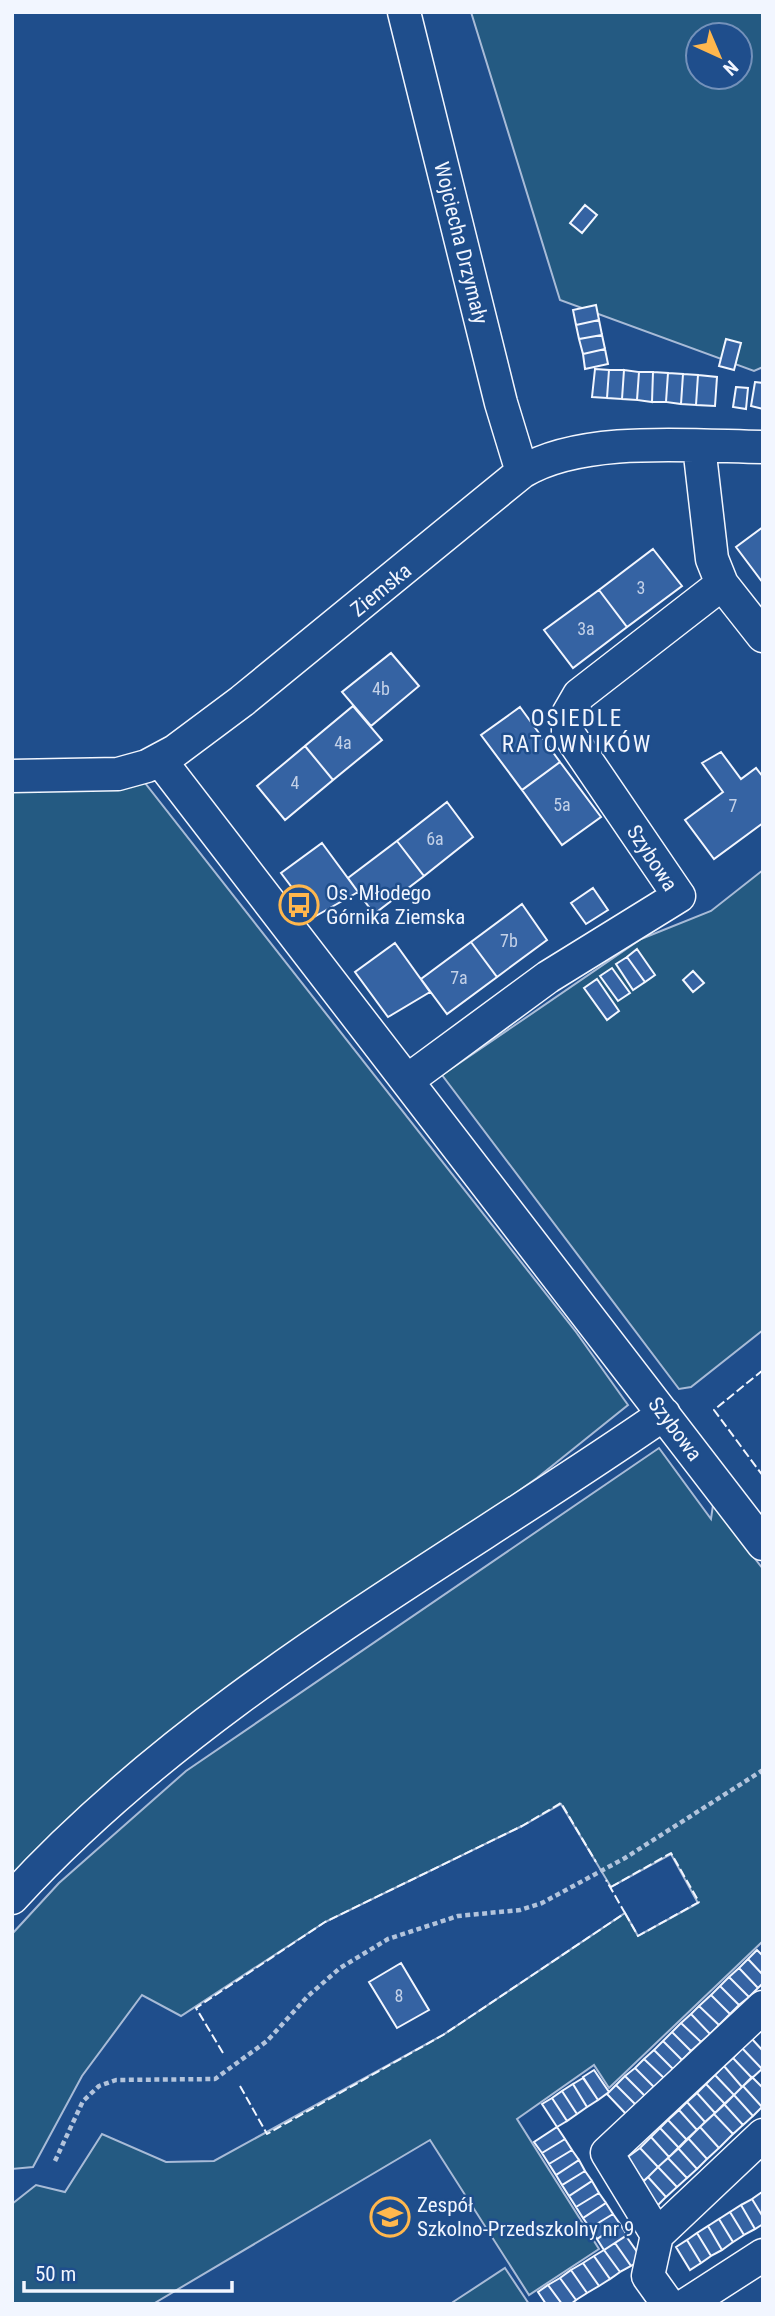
<svg xmlns="http://www.w3.org/2000/svg" width="775" height="2316" font-family="'Roboto Condensed',sans-serif">
  <rect width="100%" height="100%" fill="#1f4e8c"/>
  <path fill="#245a82" stroke="#a8bbd7" stroke-width="2" fill-rule="evenodd" d="M471,12H763V367L754,371L560,300ZM698,35H740V77H698Z
    M12,783H145L576,1332L628,1405L537,1478L226,1698L12,1886Z
    M763,870V1330L691,1387L679,1389L442,1075L641,939L711,911Z
    M659,1448L711,1519L713,1505L763,1569V1941L609,2088L594,2065L517,2119L599,2249L529,2295L430,2140L153,2304H12V2204L36,2185L65,2192L102,2134L166,2162L214,2161L443,2035L625,1913L638,1936L698,1903L671,1854L611,1887L561,1804L522,1826L325,1922L181,2016L142,1995L82,2076L33,2167L12,2169V1934L59,1883L186,1771Z
    M505,2268L529,2304H454L453,2302Z"/>
  <path fill="#3563a3" stroke="#f2f6ff" stroke-width="2" d="M585,205L597,215L582,233L570,223Z
    M596,305L599,320L576,325L573,310Z
    M599,320L602,335L579,339L576,325Z
    M602,335L605,349L583,354L579,339Z
    M726,339L741,343L734,370L719,366Z
    M605,349L608,364L585,369L583,354Z
    M595,369L609,370L607,398L592,397Z
    M609,370H624L622,399L607,398Z
    M624,370L639,372L637,400L622,399Z
    M639,372H653L652,402L637,400Z
    M653,372L668,373L666,402H652Z
    M668,373L683,374L681,404L666,402Z
    M683,374L698,375L696,405L681,404Z
    M698,375L717,377L715,406L696,405Z
    M755,382L763,383V409L751,406Z
    M736,387L748,388L746,409L733,407Z
    M763,527V583L736,547Z
    M653,549L682,586L627,627L599,590Z
    M599,590L627,627L573,668L544,630Z
    M391,653L419,686L371,726L342,692Z
    M353,706L382,740L333,780L305,746Z
    M520,707L560,762L522,790L481,735Z
    M305,746L333,780L285,820L257,786Z
    M721,752L741,779L756,768L763,777V823L714,859L685,820L723,792L702,763Z
    M560,762L601,817L562,845L522,790Z
    M447,802L473,837L424,876L397,841Z
    M397,841L424,876L374,914L348,878Z
    M322,843L358,892L314,917L281,873Z
    M593,888L608,910L586,924L571,903Z
    M522,904L547,940L497,977L471,942Z
    M471,942L497,977L447,1014L421,979Z
    M395,943L430,992L388,1017L355,972Z
    M637,949L655,975L645,982L627,957Z
    M627,957L645,982L633,990L616,964Z
    M612,968L630,993L618,1001L600,976Z
    M693,971L704,983L693,992L683,980Z
    M597,979L619,1011L607,1020L584,988Z
    M757,1950L763,1956V1975L748,1959Z
    M748,1959L763,1975V1983L758,1988L739,1968Z
    M401,1963L429,2010L397,2028L369,1982Z
    M739,1968L758,1988L749,1997L729,1977Z
    M729,1977L749,1997L739,2005L720,1986Z
    M720,1986L739,2005L730,2014L711,1995Z
    M711,1995L730,2014L719,2025L699,2006Z
    M699,2006L719,2025L710,2034L691,2014Z
    M691,2014L710,2034L701,2042L681,2023Z
    M681,2023L701,2042L691,2051L672,2032Z
    M672,2032L691,2051L682,2060L663,2041Z
    M752,2039L763,2051L762,2069L742,2048Z
    M663,2041L682,2060L673,2069L654,2050Z
    M742,2048L762,2069L752,2078L733,2058Z
    M654,2050L673,2069L664,2078L644,2059Z
    M733,2058L752,2078L742,2087L724,2066Z
    M644,2059L664,2078L654,2087L635,2068Z
    M724,2066L742,2087L734,2095L715,2075Z
    M635,2068L654,2087L645,2096L625,2076Z
    M594,2070L609,2092L598,2100L583,2077Z
    M715,2075L734,2095L725,2104L706,2084Z
    M625,2076L645,2096L636,2105L616,2085Z
    M752,2077L763,2088L762,2107L743,2086Z
    M583,2078L598,2100L587,2107L573,2084Z
    M573,2084L587,2107L577,2114L562,2091Z
    M706,2084L725,2104L715,2113L697,2093Z
    M616,2085L636,2105L626,2114L607,2094Z
    M743,2086L762,2107L753,2116L734,2095Z
    M562,2091L577,2114L567,2121L552,2098Z
    M697,2093L715,2113L705,2122L687,2102Z
    M734,2095L753,2116L743,2125L724,2104Z
    M552,2098L567,2121L557,2127L542,2104Z
    M687,2102L705,2122L697,2130L679,2110Z
    M724,2104L743,2125L733,2134L714,2114Z
    M679,2110L697,2130L687,2140L668,2120Z
    M714,2114L733,2134L719,2148L700,2127Z
    M668,2120L687,2140L679,2148L660,2128Z
    M557,2127L565,2139L542,2153L534,2142Z
    M700,2127L719,2148L707,2159L688,2138Z
    M660,2128L679,2148L669,2157L651,2137Z
    M651,2137L669,2157L658,2167L640,2148Z
    M688,2138L707,2159L697,2169L678,2148Z
    M565,2139L572,2150L549,2164L542,2153Z
    M640,2148L658,2167L644,2181L625,2159Z
    M678,2148L697,2169L687,2178L668,2158Z
    M572,2150L579,2160L556,2175L549,2164Z
    M668,2158L687,2178L677,2187L658,2167Z
    M579,2160L585,2171L562,2185L556,2175Z
    M658,2167L677,2187L666,2197L648,2177Z
    M585,2171L592,2181L569,2196L562,2185Z
    M648,2177L666,2197L656,2207L637,2187Z
    M592,2181L599,2193L576,2207L569,2196Z
    M762,2192L763,2193V2217L752,2199Z
    M599,2193L606,2203L583,2218L576,2207Z
    M752,2199L763,2217V2224L755,2229L741,2205Z
    M606,2203L613,2214L590,2228L583,2218Z
    M741,2205L755,2229L744,2235L730,2212Z
    M730,2212L744,2235L733,2242L719,2219Z
    M613,2214L620,2224L597,2239L590,2228Z
    M719,2219L733,2242L722,2250L708,2226Z
    M620,2224L627,2235L604,2250L597,2239Z
    M708,2226L722,2250L711,2256L697,2233Z
    M697,2233L711,2256L701,2263L687,2240Z
    M626,2236L642,2259L631,2266L615,2243Z
    M687,2240L701,2263L690,2270L676,2247Z
    M615,2243L631,2266L620,2272L604,2250Z
    M604,2250L620,2272L610,2279L594,2256Z
    M594,2256L610,2279L599,2286L583,2263Z
    M583,2263L599,2286L587,2293L571,2270Z
    M571,2270L587,2293L576,2300L560,2278Z
    M560,2278L576,2300L571,2304H562L548,2285Z
    M548,2285L562,2304H546L538,2292Z"/>
  <g fill="none" stroke-linecap="round" stroke-linejoin="round">
    <g stroke="#f2f6ff" stroke-width="35">
      <path id="minor" d="M404,12L501,403L522,472
        M722,584L763,636
        M160,760L763,1544
        M12,776L118,774L147,766L175,751L242,701L522,472C582,435 693,446 763,447
        M408,1080L548,977L679,896L568,733V714L579,695L722,584L712,559L699,446
        M12,1898C196,1697 442,1568 664,1414
        M657,2235L607,2153L763,2007
        M668,2304L648,2276L657,2235L763,2135
        M687,2304L763,2255"/>
    </g>
    <path stroke="#b3c4dc" stroke-width="4.5" stroke-dasharray="5 3.5" stroke-linecap="butt" d="M55,2161L83,2101L99,2086L116,2080L215,2079L267,2041L308,1996L340,1968L388,1939L458,1916L520,1910L542,1903L625,1858L763,1770"/>
    <use href="#minor" stroke="#1f4e8c" stroke-width="32"/>
    <path stroke="#f2f6ff" stroke-width="2" stroke-dasharray="9 3.5" stroke-linecap="butt" d="M763,1370L714,1410L763,1476
      M611,1887L671,1853L699,1902L638,1936L625,1913
      M223,2053L196,2008L325,1922L522,1826L561,1803L596,1862
      M240,2086L267,2134L443,2035L625,1913L606,1880"/>
  </g>
  <defs>
    <g id="bus-ring" transform="scale(2.0125)"><circle r="9.5" fill="#1f4e8c" stroke="#ffb74d" stroke-width="1.5"/><path d="M-5-6H5V4H4V6H2V4H-2V6H-4V4H-5ZM-3.5-4V0h7V-4ZM-3.5 1.2v1.5H-2V1.2ZM2 1.2v1.5H3.5V1.2Z" fill="#ffb74d"/></g>
    <g id="school-ring" transform="scale(2.0125)"><circle r="9.5" fill="#1f4e8c" stroke="#ffb74d" stroke-width="1.5"/><path d="M0-5L7-2L0 1L-7-2ZM-4 1L0 2.5L4 1V4Q0 6-4 4Z" fill="#ffb74d"/></g>
  </defs>
  <g fill-rule="evenodd">
    <use href="#bus-ring" x="299" y="905"/>
    <use href="#school-ring" x="390" y="2217"/>
  </g>
  <g text-anchor="middle" stroke-width="5" stroke-linejoin="round" paint-order="stroke">
    <g font-size="18" fill="#c3d1e8">
      <text x="641" y="594">3</text>
      <text x="586" y="635">3a</text>
      <text x="381" y="695">4b</text>
      <text x="343" y="749">4a</text>
      <text x="295" y="789">4</text>
      <text x="562" y="811">5a</text>
      <text x="733" y="812">7</text>
      <text x="435" y="845">6a</text>
      <text x="509" y="947">7b</text>
      <text x="459" y="984">7a</text>
      <text x="399" y="2002">8</text>
    </g>
    <g font-size="21" fill="#f2f6ff" stroke="#1f4e8c">
      <text transform="translate(461 243) rotate(76)" y="7">Wojciecha Drzymały</text>
      <text transform="translate(381 590) rotate(-39)" y="7">Ziemska</text>
      <text transform="translate(652 858) rotate(57)" y="7">Szybowa</text>
      <text transform="translate(675 1429) rotate(53)" y="7">Szybowa</text>
    </g>
    <g font-size="21" fill="#f2f6ff" stroke="#1f4e8c" text-anchor="start">
      <text x="326" y="900">Os. Młodego<tspan x="326" dy="24">Górnika Ziemska</tspan></text>
      <text x="417" y="2212">Zespół<tspan x="417" dy="24">Szkolno-Przedszkolny nr 9</tspan></text>
    </g>
    <g font-size="23" letter-spacing="2" fill="#f2f6ff" stroke="#1f4e8c">
      <text x="577" y="726">OSIEDLE<tspan x="577" dy="26">RATOWNIKÓW</tspan></text>
    </g>
  </g>
  <rect width="775" height="2316" fill="none" stroke="#f2f6ff" stroke-width="28"/>
  <g transform="translate(719 56) rotate(136)"><circle r="33" fill="#1f4e8c" stroke="#7391ba" stroke-width="2"/>
  <path d="M0-5L12 26L0 18L-12 26Z" fill="#ffb74d"/>
  <text y="-10" font-size="19" font-weight="bold" text-anchor="middle" fill="#f2f6ff">N</text>
  </g>
  <path d="M24 2281v10h208v-10" fill="none" stroke="#f2f6ff" stroke-width="3.5"/>
  <text x="35" y="2281" font-size="21" fill="#f2f6ff" stroke="#1f4e8c" stroke-width="5" paint-order="stroke">50 m</text>
</svg>
